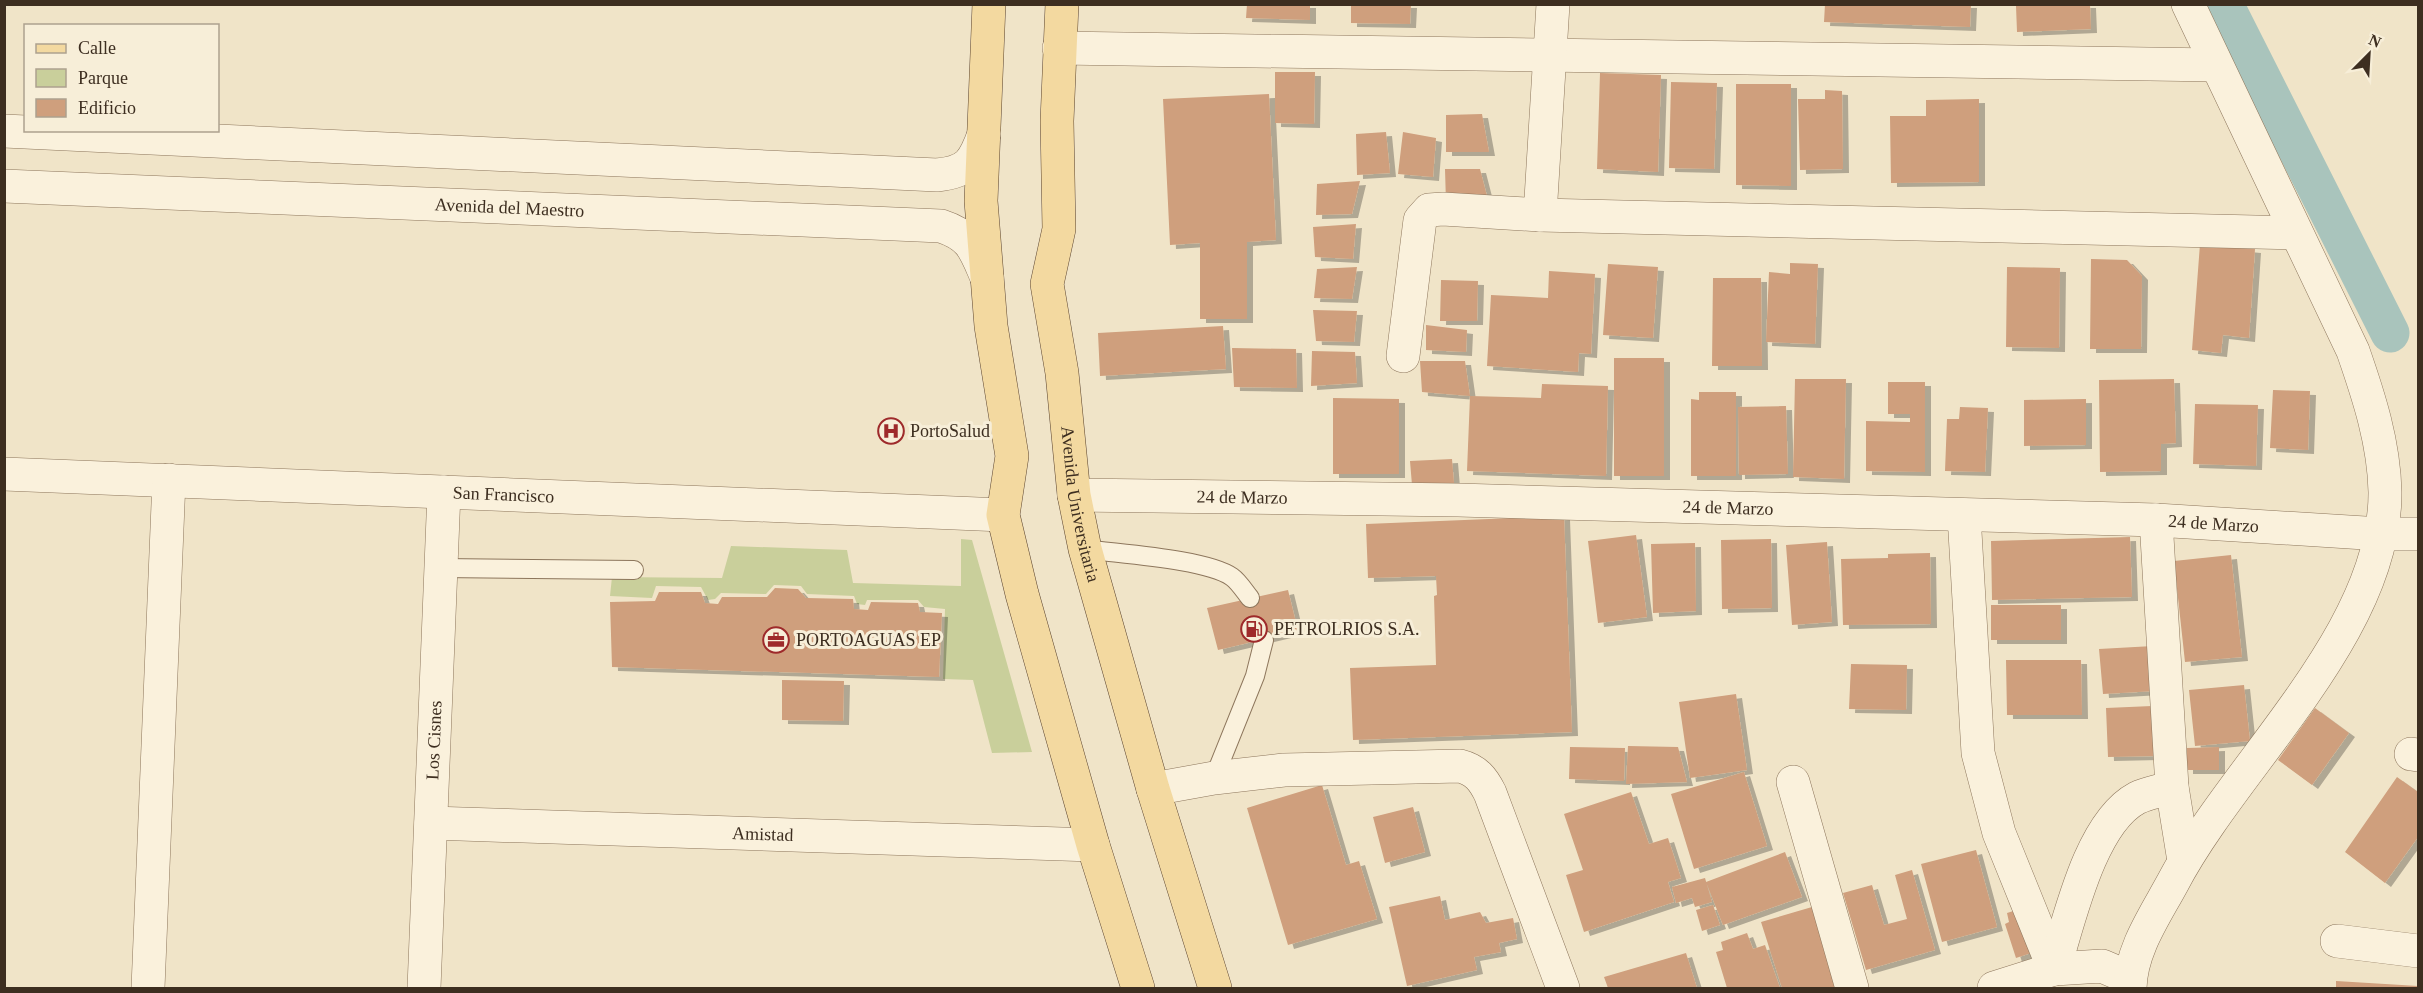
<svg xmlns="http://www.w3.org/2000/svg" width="2423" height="993" font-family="Georgia,serif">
  <defs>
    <filter id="shadow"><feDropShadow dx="6" dy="4" stdDeviation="0" flood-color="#0004"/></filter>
  </defs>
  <rect width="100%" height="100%" fill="#f0e4c8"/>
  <path fill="#c9cf9b" d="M961,539L972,540L1032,752L992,753L973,680L943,679L945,609L924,607L918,600H867L865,605L857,604L854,596L807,594L801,586L774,585L766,594L721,593L715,599L708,600L701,587L656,586L652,598L610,596L612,577L722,578L731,546L847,550L853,583L961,586Z"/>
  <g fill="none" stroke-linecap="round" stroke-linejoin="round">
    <path stroke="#a9c4bc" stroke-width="39" d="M2224,4L2390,333"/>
  </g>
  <path fill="#cf9f7d" filter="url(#shadow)" d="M1247,4H1310V20L1246,18Z
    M1351,4H1411L1410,24L1351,23Z
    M1825,4H1971L1970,27L1824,22Z
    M2020,4H2090L2091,29L2017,32L2016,6Z
    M1275,72H1315L1314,124L1275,123Z
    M1600,73L1661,75L1658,172L1597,169Z
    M1671,82L1717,83L1714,169L1669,168Z
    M1736,84H1791V186L1736,185Z
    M1825,90L1842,91L1843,169L1800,170L1798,99H1825Z
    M1269,94L1276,240L1247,242V319H1200V243L1170,245L1163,99Z
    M1979,99V182L1891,183L1890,116H1926V100Z
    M1482,114L1489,152H1446V115Z
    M1386,132L1390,173L1357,175L1356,134Z
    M1403,132L1436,138L1433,177L1398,174Z
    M1445,169H1480L1489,204L1446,203Z
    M1360,181L1352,214L1316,215L1317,184Z
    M1356,224L1353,259L1315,257L1313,227Z
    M2200,244L2255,249L2249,338L2223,335L2221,353L2192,350Z
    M2091,259L2127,260L2142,276L2141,349H2090Z
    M1790,263L1818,264L1815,344L1766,342L1769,272L1790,274Z
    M1608,264L1658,267L1653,338L1603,335Z
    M1357,267L1352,299L1314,298L1317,269Z
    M2007,267L2060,268L2059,348L2006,347Z
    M1549,271L1595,274L1591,354L1579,353L1578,372L1487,366L1491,295L1548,298Z
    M1713,278H1761L1762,366H1712Z
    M1441,280L1478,281L1477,321H1440Z
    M1313,310L1357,311L1354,342L1316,341Z
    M1426,325L1467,330L1466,352L1426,350Z
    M1223,326L1226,369L1100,376L1098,333Z
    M1232,348L1296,349L1297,388L1234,387Z
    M1312,351L1355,352L1357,383L1311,386Z
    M1614,358H1664V476H1614Z
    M1420,361H1465L1470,396L1422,392Z
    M1795,379H1846L1844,479L1793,477Z
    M2174,379L2176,443L2161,444V471L2100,472L2099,380Z
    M1888,382H1925V472L1866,471V421L1910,422V414H1888Z
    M1542,384L1608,386L1606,476L1467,471L1470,396L1541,398Z
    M2273,390L2310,391L2308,450L2270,448Z
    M1699,392H1736V476H1691V399L1699,400Z
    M1333,398L1399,399V474H1333Z
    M2086,399V445L2024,446V400Z
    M2195,404L2258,405L2256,466L2193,464Z
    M1786,406L1788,474L1739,475L1738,407Z
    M1960,407L1988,408L1985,472L1945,471L1947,419H1959Z
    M1452,459L1454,483L1412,485L1410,461Z
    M1564,516L1572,732L1353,740L1350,668L1436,665L1434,596L1437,595L1436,576L1368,578L1366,524Z
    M1636,535L1647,617L1598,623L1588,541Z
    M2130,537L2132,597L1992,600L1991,541Z
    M1771,539L1772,608L1722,609L1721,540Z
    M1827,542L1832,622L1792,625L1786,545Z
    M1695,543L1696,611L1653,613L1651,544Z
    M1930,553L1931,624L1843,625L1841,559L1888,558V554Z
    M2231,555L2242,657L2185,662L2174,561Z
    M775,588L798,589L806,598L853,599L854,609L868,610L871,602L918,603L920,612L942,613L939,677L612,667L610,602L655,601L659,592H701L705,603L718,604L722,597H767Z
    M1288,590L1298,631L1218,650L1207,608Z
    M1991,605H2061V640H1991Z
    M2153,646L2155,691L2103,694L2099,649Z
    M2006,660H2081L2082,715H2007Z
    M1851,664L1907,665L1906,710L1849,709Z
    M782,680L844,681L843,721L782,720Z
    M2244,685L2250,741L2195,746L2189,690Z
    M1736,694L1747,770L1690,778L1679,702Z
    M2152,706L2154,756L2108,757L2106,708Z
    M2315,708L2349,733L2312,785L2278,760Z
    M1628,746L1678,747L1687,782L1626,784Z
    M1570,747L1625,748L1624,781L1569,779Z
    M2219,747V770H2187V748Z
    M1744,772L1767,846L1694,869L1671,794Z
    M2397,777L2418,792V837L2385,883L2345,852Z
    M1322,785L1346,865L1359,861L1377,919L1288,945L1247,808Z
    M1631,792L1649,844L1668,838L1681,878L1668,882L1674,902L1584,932L1566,875L1583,870L1564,814Z
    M1413,807L1425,852L1385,863L1373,817Z
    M1976,850L1997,927L1942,942L1921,864Z
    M1785,852L1802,897L1723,925L1706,882Z
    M1912,870L1935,950L1866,970L1843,893L1872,885L1884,925L1907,919L1895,875Z
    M1705,878L1712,902L1695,907L1692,898L1676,903L1672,887Z
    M1440,896L1445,920L1480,912L1486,923L1513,918L1517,939L1499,943L1501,952L1474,957L1477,970L1407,986L1389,907Z
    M1713,905L1720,925L1702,931L1696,910Z
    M1812,907L1838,988H1782L1761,922Z
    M2023,908L2037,951L2016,958L2005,924L2009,922L2007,913Z
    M1747,933L1753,949L1765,945L1780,988H1727L1716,952L1723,950L1721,942Z
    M1686,953L1697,988H1608L1604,977Z
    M2336,981L2418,986V988H2336Z"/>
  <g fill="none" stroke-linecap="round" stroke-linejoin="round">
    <g stroke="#8d765c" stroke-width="20">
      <path id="lane" d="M1085,549C1119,554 1206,559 1232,577C1239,582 1245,592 1250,598
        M441,568L634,570
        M1214,778L1255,676L1264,640"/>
    </g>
    <g stroke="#8d765c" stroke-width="34">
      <g id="street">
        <path d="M1059,48L2216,65"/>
        <path d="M4,131L937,175C968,172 974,162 984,134"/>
        <path id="s1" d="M4,186L941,226C972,236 975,250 987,278"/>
        <path d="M1540,215L1553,4"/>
        <path d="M1403,356L1420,220L1429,210L1443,209L1540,215L2296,233"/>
        <path id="s2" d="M4,474L1003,515"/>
        <path id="s3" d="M1074,495L1458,500L2156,520L2381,534H2418"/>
        <path d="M1964,515L1978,753L1999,833L2054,969"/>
        <path d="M2156,520L2172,787L2184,861"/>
        <path d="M2411,754L2418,755"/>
        <path d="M1793,782L1852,988"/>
        <path d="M1153,789L1214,778L1284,770L1460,766C1476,770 1483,779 1490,793L1563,988"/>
        <path id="s4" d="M431,823L1093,845"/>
        <path d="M2337,941L2418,951"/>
        <path d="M2054,969C2069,921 2090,823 2137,798C2147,793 2161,791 2172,787"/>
        <path d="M148,988L169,480"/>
        <path id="s5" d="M424,988L444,492"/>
        <path d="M1994,988L2054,969L2102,966L2130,978"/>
        <path d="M2130,988C2131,950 2154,917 2172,884C2234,765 2386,633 2385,492C2384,443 2369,397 2353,351L2188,4"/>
      </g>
    </g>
    <g stroke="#5b4430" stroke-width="34">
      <g id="primary">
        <path d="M989,4L981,201L991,326L1012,456L1003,515L1022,594L1093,845L1138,988"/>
        <path id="s6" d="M1062,4L1057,121L1059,229L1047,284L1062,373L1074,495L1085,549L1153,789L1215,988"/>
      </g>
    </g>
    <use href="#lane" stroke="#faf1dc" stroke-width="18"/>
    <use href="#street" stroke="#faf1dc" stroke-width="33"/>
    <use href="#primary" stroke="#f3d9a0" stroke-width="33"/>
  </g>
  <defs>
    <g id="hospital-ring" transform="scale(1.35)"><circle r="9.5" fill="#f7eed8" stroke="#9e2a2b" stroke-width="1.5"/><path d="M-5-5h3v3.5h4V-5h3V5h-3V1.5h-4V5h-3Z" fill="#9e2a2b"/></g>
    <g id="fuel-ring" transform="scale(1.35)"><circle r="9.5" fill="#f7eed8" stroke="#9e2a2b" stroke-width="1.5"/><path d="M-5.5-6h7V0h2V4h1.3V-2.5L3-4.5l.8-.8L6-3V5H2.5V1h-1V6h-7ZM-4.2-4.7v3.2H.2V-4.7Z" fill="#9e2a2b"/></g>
    <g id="office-ring" transform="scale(1.35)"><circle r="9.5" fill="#f7eed8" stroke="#9e2a2b" stroke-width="1.5"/><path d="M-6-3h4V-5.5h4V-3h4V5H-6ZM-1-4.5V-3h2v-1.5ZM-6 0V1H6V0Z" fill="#9e2a2b"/></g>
  </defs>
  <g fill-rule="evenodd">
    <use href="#hospital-ring" x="891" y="431"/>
    <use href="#fuel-ring" x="1254" y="629"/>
    <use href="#office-ring" x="776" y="640"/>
  </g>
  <g text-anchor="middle" stroke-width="6" stroke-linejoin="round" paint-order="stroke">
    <g font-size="18" fill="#3d2e20" stroke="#f7eed8">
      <text dy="6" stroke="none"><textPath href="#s1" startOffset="506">Avenida del Maestro</textPath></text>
      <text dy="6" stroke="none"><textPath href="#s2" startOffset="500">San Francisco</textPath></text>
      <text dy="6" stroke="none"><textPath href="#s3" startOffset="168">24 de Marzo</textPath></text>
      <text dy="6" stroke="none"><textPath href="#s6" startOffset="504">Avenida Universitaria</textPath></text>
      <text dy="6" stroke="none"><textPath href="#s3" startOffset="654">24 de Marzo</textPath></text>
      <text dy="6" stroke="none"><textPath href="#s3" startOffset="1140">24 de Marzo</textPath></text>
      <text dy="6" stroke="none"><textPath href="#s5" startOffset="248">Los Cisnes</textPath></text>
      <text dy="6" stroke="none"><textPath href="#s4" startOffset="332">Amistad</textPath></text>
    </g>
    <g font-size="18" fill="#3d2e20" stroke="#f7eed8" text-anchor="start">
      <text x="910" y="437">PortoSalud</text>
      <text x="1274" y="635">PETROLRIOS S.A.</text>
      <text x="796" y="646">PORTOAGUAS EP</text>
    </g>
  </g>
  <rect width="2423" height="993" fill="none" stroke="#3d2e20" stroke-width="12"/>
  <rect x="24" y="24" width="195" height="108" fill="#f7eed8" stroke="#ada18e" stroke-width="1.5"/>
  <rect x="36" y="44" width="30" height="9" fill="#f3d9a0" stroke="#ada18e" stroke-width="1.5"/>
  <text x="78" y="54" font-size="18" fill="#3d2e20">Calle</text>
  <rect x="36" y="69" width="30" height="18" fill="#c9cf9b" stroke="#ada18e" stroke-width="1.5"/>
  <text x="78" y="84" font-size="18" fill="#3d2e20">Parque</text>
  <rect x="36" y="99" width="30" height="18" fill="#cf9f7d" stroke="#ada18e" stroke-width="1.5"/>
  <text x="78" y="114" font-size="18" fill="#3d2e20">Edificio</text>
  <g transform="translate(2369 54) rotate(24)" stroke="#f7eed8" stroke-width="4.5" paint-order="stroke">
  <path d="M0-4.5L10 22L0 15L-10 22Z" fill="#3d2e20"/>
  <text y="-9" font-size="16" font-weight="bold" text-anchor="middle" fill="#3d2e20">N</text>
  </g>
</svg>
